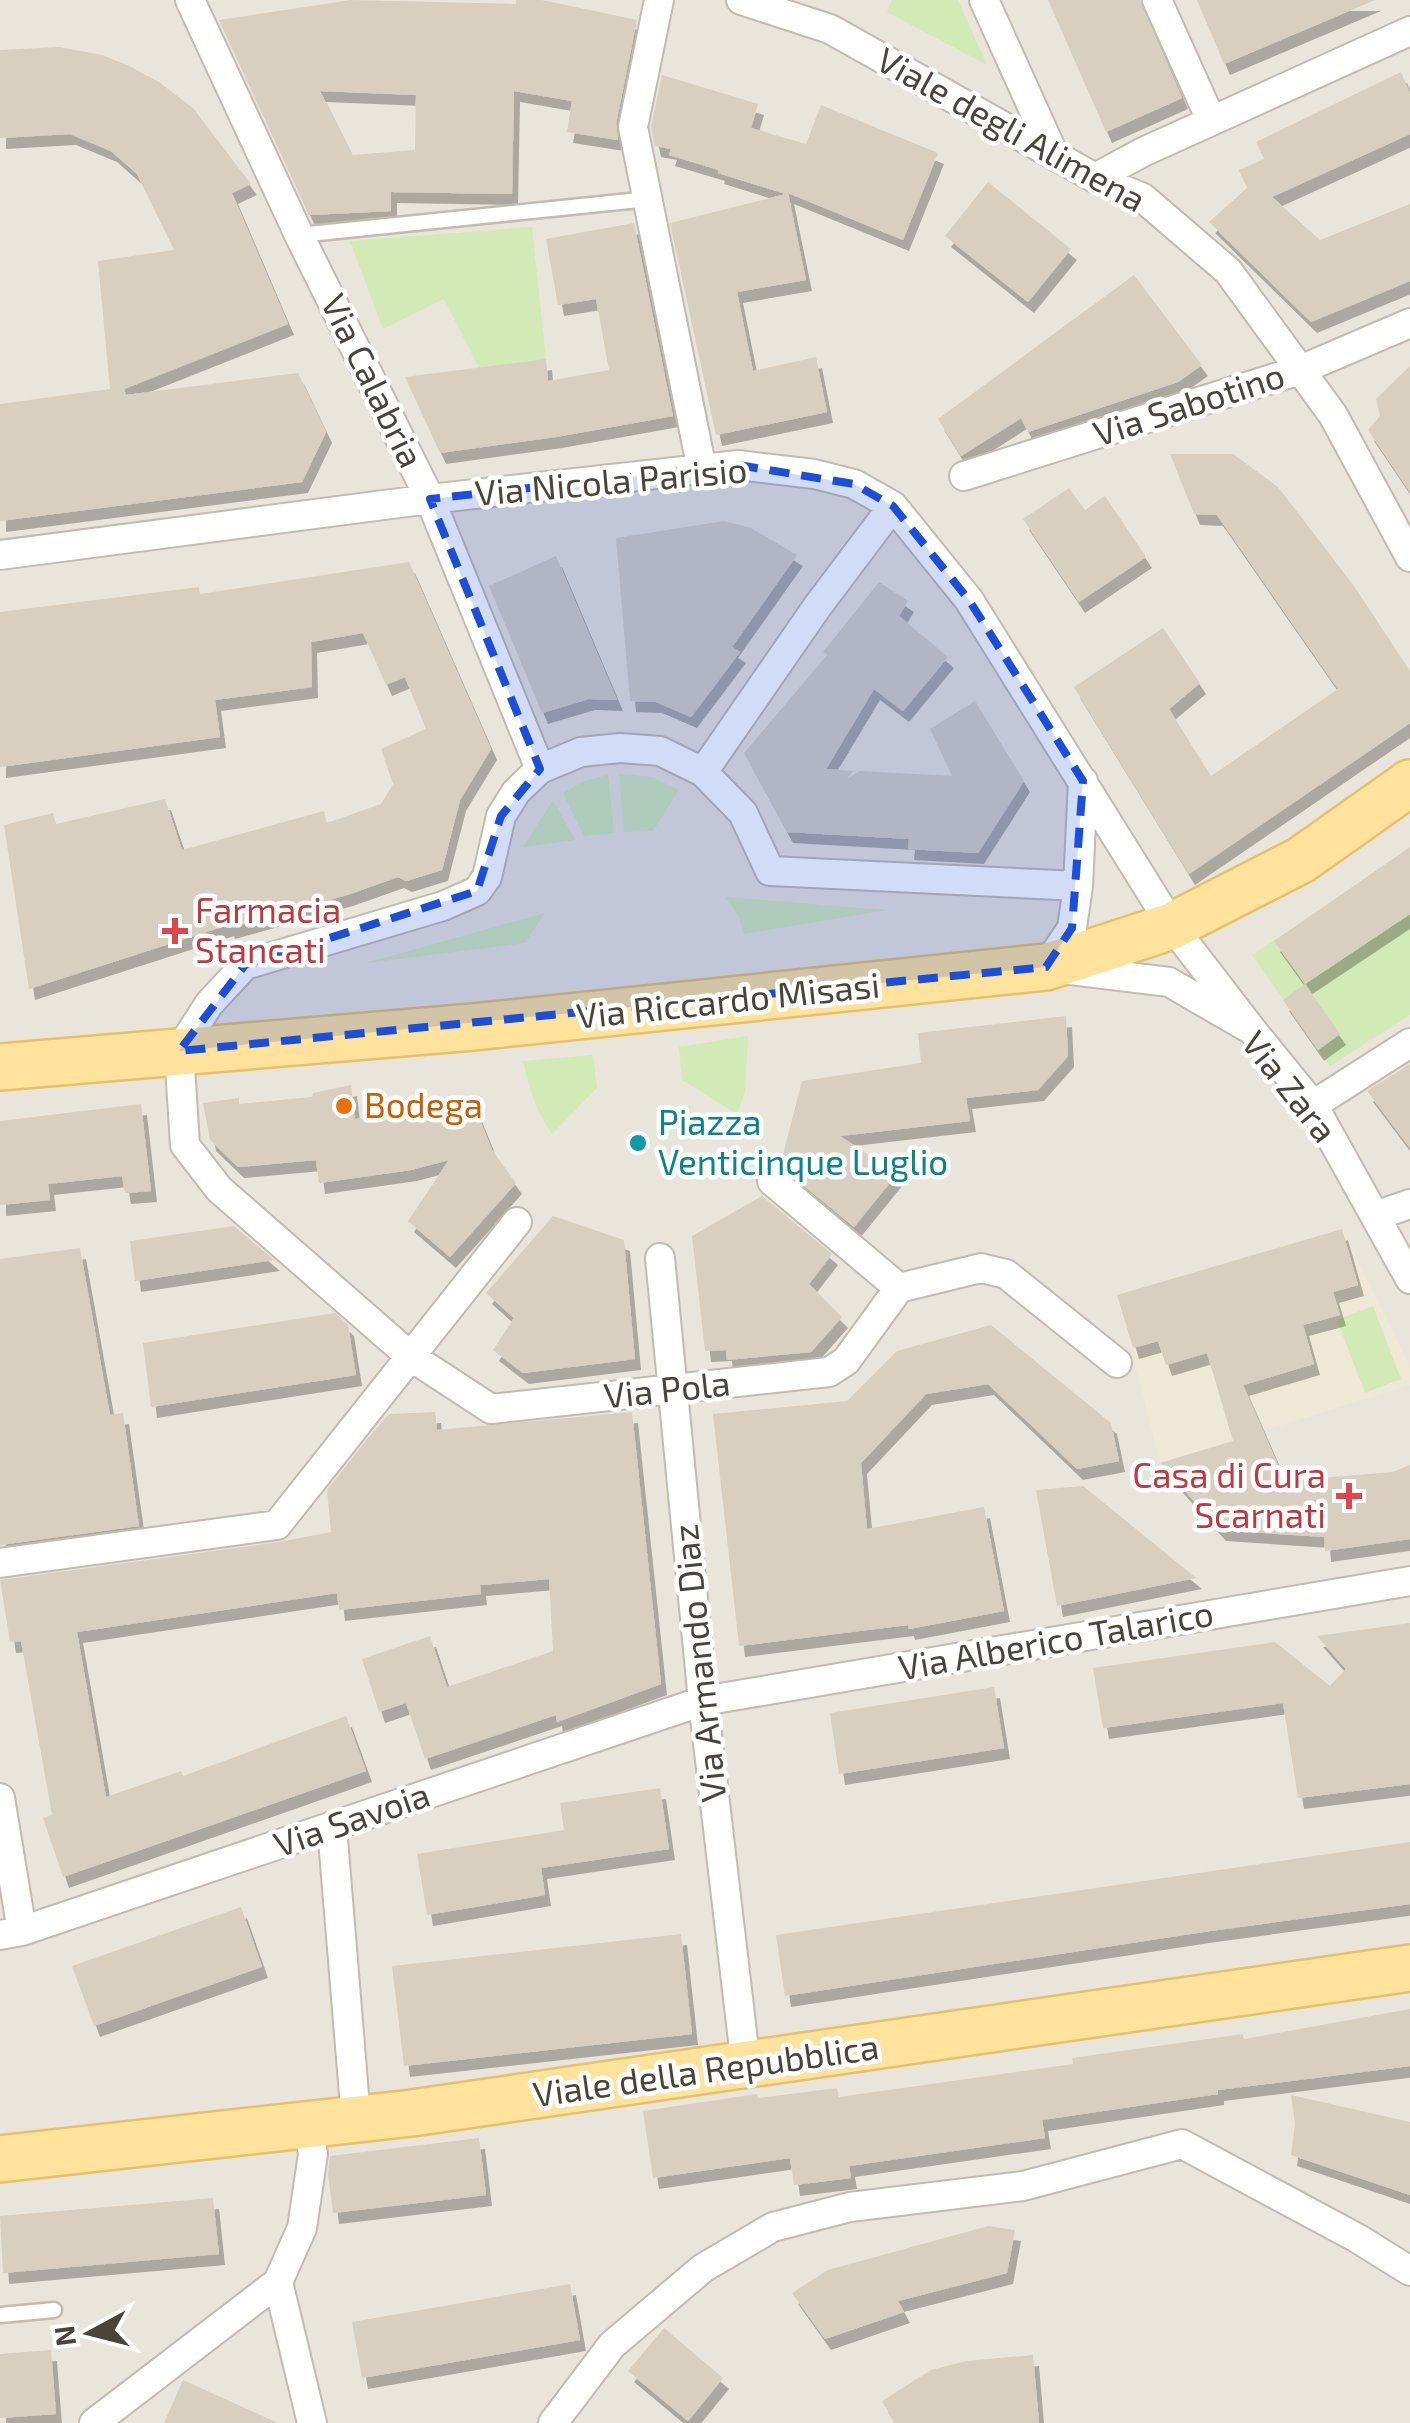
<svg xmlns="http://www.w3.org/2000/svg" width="1410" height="2423" font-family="'Exo 2',sans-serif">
  <defs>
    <filter id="shadow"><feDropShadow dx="6" dy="11" stdDeviation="0" flood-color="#0004"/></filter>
  </defs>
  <rect width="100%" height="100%" fill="#f6f3ec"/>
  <path fill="#eae5da" d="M0,0H1410V2423H0Z"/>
  <path fill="#efe8d6" d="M1342,1229L1410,1366V1385L1160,1463L1117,1295Z"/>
  <path fill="#d2eab5" d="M892,0H958L987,65L887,12Z
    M532,227L546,359L479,368L444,299L383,329L350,241Z
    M619,774L652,777L679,790L653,831L624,832Z
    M608,775L614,833L584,836L563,793L584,781Z
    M553,800L575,840L523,847Z
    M1410,851V1015L1330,1066L1252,955Z
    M725,897L887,910L744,934L738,915Z
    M545,913L525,943L366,963Z
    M748,1036L745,1092L737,1114L682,1080L679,1047Z
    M593,1055L597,1088L552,1134C536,1111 529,1089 523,1061Z
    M1373,1306L1401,1379L1365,1393L1337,1320Z"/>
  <path fill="#d8cfc1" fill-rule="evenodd" filter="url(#shadow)" d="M351,0L516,4V0H542L637,20L616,124L618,140L567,132L572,101L514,91L512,194L391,192V211L309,215L219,20ZM320,91L416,95L415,150L352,155Z
    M1048,0H1140L1182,98L1106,132Z
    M1197,0H1375L1224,64Z
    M59,47L102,55L127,65L159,82L193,108L251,184L232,193L288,324L124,389L126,395L298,373L326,432L302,482L0,521V404L110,389L98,261L174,250L137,174L111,151L70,134L0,138V50Z
    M1401,72L1410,94V134L1272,197L1320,240L1410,204V281L1311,322L1209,222L1247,188L1239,170L1264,159L1256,142Z
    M662,75L758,104L751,128L806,144L821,105L938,153L903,240L788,193L806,280L737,292L753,371L816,357L827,412L716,435L670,223L786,194L718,173L719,170L669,155L671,149L655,146L651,127Z
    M988,182L1071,249L1028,302L945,236Z
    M634,223L673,416L556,437L440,453L405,377L546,359L548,381L609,370L596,299L558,305L546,239Z
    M1134,275L1202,365L1178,382L1028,432L1021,418L961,456L938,419Z
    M1410,366V492L1368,430L1380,416L1376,399Z
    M1170,454H1233L1278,487L1354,586L1410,671V723L1189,874L1074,687L1163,628L1200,683L1169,709L1211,776L1338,689L1217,515L1194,514Z
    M1069,488L1085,510L1105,496L1146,557L1079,602L1023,519Z
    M724,521L751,528L797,555L732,647L740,652L691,717L656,702L630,701L616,538Z
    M556,556L617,700L589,699L542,713L489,586Z
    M409,562L491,749L460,800L442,870L406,881L398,877L347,895L229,928L228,925L29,989L4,825L53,813L56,824L165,799L182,850L324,811L327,823L381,804L393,784L381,749L426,729L405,677L386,685L363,633L311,642L312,687L215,700L220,737L0,767V612L199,587L200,594Z
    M879,582L908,601L899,616L948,657L903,711L874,689L826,769L853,771L847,779L860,771L952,776L930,729L975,701L1024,781L978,853L908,849L909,839L787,832L744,753L827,655L823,652Z
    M1410,847V914L1305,984L1274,941Z
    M1305,984L1340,1034L1318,1050L1283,1000Z
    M1066,1016L1068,1056L1038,1090L966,1098L970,1121L840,1136L897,1174L854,1227L780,1166L802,1081L921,1063L918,1033Z
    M1410,1064V1148L1367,1091Z
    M351,1085L355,1119L475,1108L492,1150L516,1183L450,1257L408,1221L449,1160L411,1170L319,1183L316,1160L238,1167L210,1140L203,1103L239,1098V1104L312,1097L313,1093Z
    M141,1104L151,1191L125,1193L122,1176L48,1184L50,1200L0,1205V1121Z
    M762,1196L832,1254L809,1284L842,1317L811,1352L727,1360L726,1350L705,1351L692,1236Z
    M553,1216L624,1240L635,1359L523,1373L493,1350L514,1318L486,1293Z
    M234,1226L274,1260L135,1281L130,1241Z
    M1342,1229L1358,1285L1333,1292L1340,1315L1303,1325L1314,1364L1243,1385L1285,1481L1393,1472L1410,1465V1539L1325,1551L1324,1537L1220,1530L1160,1463L1233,1441L1207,1353L1166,1365L1158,1341L1133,1348L1117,1295Z
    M80,1248L110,1415L123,1413L139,1526L0,1545V1259Z
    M335,1313L348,1325L356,1375L151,1407L143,1343Z
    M991,1325L1111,1423L1119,1461L1077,1469L988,1384L926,1394L861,1463L867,1529L984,1507L1004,1611L909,1629L908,1625L739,1646L713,1414L847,1401L897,1351Z
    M435,1412L437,1430L632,1412L661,1684L557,1722L556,1715L425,1759L406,1703L379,1712L362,1659L430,1636L447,1687L553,1651L549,1579L480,1585L481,1594L339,1610L337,1593L77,1632L106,1797L181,1771L183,1776L346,1716L366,1771L63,1877L43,1818L52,1815L21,1641L10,1642L0,1580L279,1542L331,1532L327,1490L369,1437L389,1414Z
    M1083,1486L1125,1520L1196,1578L1057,1606L1036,1490Z
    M1410,1623V1784L1298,1798L1283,1703L1103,1728L1093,1668L1275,1642L1330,1686L1346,1669L1317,1636Z
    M994,1687L1004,1748L839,1774L830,1713Z
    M660,1788L669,1849L541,1868L545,1895L427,1915L417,1854L564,1830L560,1803Z
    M1410,1842V1904L1210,1931L785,1996L776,1935Z
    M241,1907L262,1967L94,2026L72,1966Z
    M681,1934L692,2034L404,2066L392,1966Z
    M1410,2009V2066L1218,2090V2094L1042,2120L1045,2138L849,2166L851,2178L794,2185L790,2158L653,2178L643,2111L757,2094L758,2098L837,2088L839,2097L1073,2064L1072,2058L1243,2034L1244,2039Z
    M1291,2095L1410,2122V2195L1291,2155L1295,2124Z
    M479,2138L486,2195L333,2213L328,2174L330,2156Z
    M213,2198L219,2254L3,2273L0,2216Z
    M988,2226L1015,2230L1007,2273L898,2301L904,2312L825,2339L792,2293L828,2270Z
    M570,2284L580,2340L362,2378L352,2322Z
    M664,2328L723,2378L688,2421L628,2371Z
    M51,2350L56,2414L0,2418V2354Z
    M1033,2355L1039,2423H895L882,2401L931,2370L967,2361Z
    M183,2380L278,2423H164Z"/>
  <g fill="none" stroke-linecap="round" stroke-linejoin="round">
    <g stroke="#c2bbae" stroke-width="19">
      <path id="service" d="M299,235L649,199
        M0,2315L54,2310"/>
    </g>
    <g stroke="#c2bbae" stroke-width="32">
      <path id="minor" d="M190,0L299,235L430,499L540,769
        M659,0L633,127L702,470
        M741,0L830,29L1095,178L1143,198L1228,271L1333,415L1410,557
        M984,0L1054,155
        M1157,0L1211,120
        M1095,178L1143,152L1410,31
        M964,476L1300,370L1410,323
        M0,555L430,499L738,465L814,474L854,484L893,506L969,600L1172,926L1252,1030
        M703,772L817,607L893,506
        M1083,781L1078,886L1072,928L1046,967L1169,982L1252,1030L1313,1105L1410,1279
        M1313,1105L1410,1043
        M772,1181L899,1288
        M1375,1216L1410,1204
        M660,1258L703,1701L746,2066
        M899,1288L846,1361L829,1372L491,1409L410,1356L219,1189L185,1145L179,1051L209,1004L245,965L443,906L477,891L487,877L501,816L516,792L540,769L581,752L620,748L660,751L703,772L743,813L770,871L1078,886
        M899,1288L981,1268L1006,1274L1117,1363
        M0,1563L277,1525L517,1222
        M0,1798L22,1931
        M332,1827L356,2119
        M0,1935L22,1931L703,1701L1410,1581
        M308,2126L313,2154L302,2228L278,2282L312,2423
        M94,2423L278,2282
        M553,2423L612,2345L703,2268L773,2227L850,2207L1023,2186L1182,2144L1357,2238L1410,2271"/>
    </g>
    <g stroke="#e6c16a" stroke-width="50">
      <path id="primary" d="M0,1067L473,1027L1046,967L1172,926L1301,860L1410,783
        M0,2159L412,2113L1410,1968"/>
    </g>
    <use href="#service" stroke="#fff" stroke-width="14"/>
    <use href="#minor" stroke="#fff" stroke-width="28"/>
    <use href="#primary" stroke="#ffe39c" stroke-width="45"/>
  </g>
  <path fill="#1d4ed8" fill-opacity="0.2" stroke="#1d4ed8" stroke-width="8" stroke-dasharray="20 12" stroke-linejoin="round" d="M738,465L854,484L893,506L969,600L1083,781L1072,928L1046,967L179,1051L245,965L477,891L501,816L540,769L430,499Z"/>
  <g fill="#e0444e" stroke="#fff" stroke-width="4">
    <path d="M170 916h10v10h10v10h-10v10h-10v-10h-10v-10h10z"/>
    <path d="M1344 1481h10v10h10v10h-10v10h-10v-10h-10v-10h10z"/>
  </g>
  <circle fill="#e8710a" stroke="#fff" stroke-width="4" cx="344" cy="1106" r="10"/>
  <circle fill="#0f9aa8" stroke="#fff" stroke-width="4" cx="638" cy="1143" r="10"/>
  <g text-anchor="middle" stroke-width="9" stroke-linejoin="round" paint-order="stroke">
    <g font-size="35" fill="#4b4439" stroke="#fff">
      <text transform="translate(1011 130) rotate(29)" y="12">Viale degli Alimena</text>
      <text transform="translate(372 381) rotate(64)" y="12">Via Calabria</text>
      <text transform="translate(1189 405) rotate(-18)" y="12">Via Sabotino</text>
      <text transform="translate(611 482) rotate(-5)" y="12">Via Nicola Parisio</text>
      <text transform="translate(728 1001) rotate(-6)" y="12">Via Riccardo Misasi</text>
      <text transform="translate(1289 1087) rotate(52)" y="12">Via Zara</text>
      <text transform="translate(667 1390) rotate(-6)" y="12">Via Pola</text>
      <text transform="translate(1056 1641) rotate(-10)" y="12">Via Alberico Talarico</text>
      <text transform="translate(700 1663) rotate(-96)" y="12">Via Armando Diaz</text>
      <text transform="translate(352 1820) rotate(-19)" y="12">Via Savoia</text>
      <text transform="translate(706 2071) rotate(-8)" y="12">Viale della Repubblica</text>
    </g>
    <g font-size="35" fill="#be3a42" stroke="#fff" text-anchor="start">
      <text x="195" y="923">Farmacia<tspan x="195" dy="40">Stancati</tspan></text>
      <text x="1326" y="1488" text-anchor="end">Casa di Cura<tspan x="1326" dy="40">Scarnati</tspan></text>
    </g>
    <g font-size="35" fill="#c56008" stroke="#fff" text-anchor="start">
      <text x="364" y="1118">Bodega</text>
    </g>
    <g font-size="35" fill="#0d838f" stroke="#fff" text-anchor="start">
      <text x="658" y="1135">Piazza<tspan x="658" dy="40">Venticinque Luglio</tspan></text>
    </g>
  </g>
  <g transform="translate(90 2333) rotate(263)" stroke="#ffffff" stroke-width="8" paint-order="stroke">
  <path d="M0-8L18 38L0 25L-18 38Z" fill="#4b4439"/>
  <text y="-15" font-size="28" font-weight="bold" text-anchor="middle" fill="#4b4439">N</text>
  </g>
</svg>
